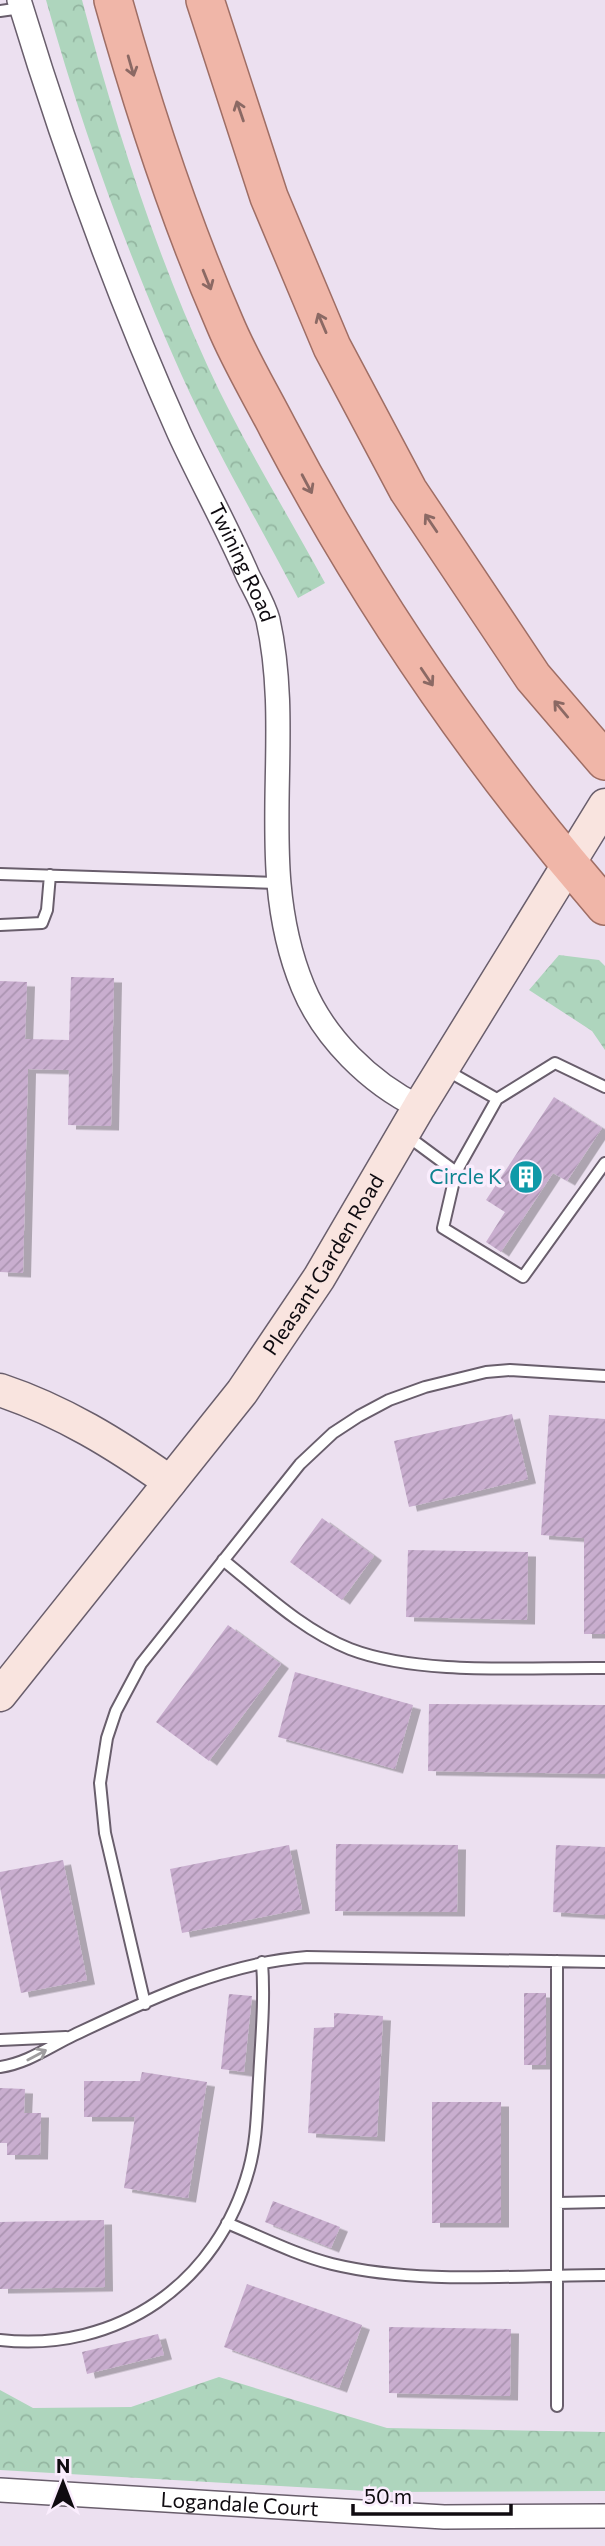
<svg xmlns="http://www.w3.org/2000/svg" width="605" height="2546" font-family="Commissioner,sans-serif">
  <defs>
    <pattern id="forest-crowns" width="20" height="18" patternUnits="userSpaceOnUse" patternTransform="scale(1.75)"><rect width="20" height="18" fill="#aed5bd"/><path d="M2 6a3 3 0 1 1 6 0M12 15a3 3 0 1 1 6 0" fill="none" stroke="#94b6a1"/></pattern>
    <pattern id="building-hatch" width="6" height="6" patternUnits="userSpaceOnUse" patternTransform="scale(1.75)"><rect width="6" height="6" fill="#c9aecf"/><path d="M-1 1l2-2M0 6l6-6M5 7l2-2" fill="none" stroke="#ab94b1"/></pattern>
    <filter id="shadow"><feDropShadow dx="8" dy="4.5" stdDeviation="0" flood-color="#0004"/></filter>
  </defs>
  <rect width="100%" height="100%" fill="#ece0f0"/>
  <path fill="url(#forest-crowns)" d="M46,0H82C115,125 154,249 208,367C242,441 286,511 325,583L298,598C259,524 216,451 182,376C127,253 82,129 46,0Z
    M559,955L599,960L605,966V1050L592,1031L529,990Z
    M219,2377L387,2428L605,2432V2491L384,2492L0,2470V2390L33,2408L131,2407Z"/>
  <path fill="url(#building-hatch)" filter="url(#shadow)" d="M71,977L114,978L111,1126L68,1125L69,1070L28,1069L23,1273L0,1272V981L27,982L25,1039L69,1040Z
    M554,1097L602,1128L567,1181L553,1173L501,1252L486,1242L505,1212L486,1200Z
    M512,1414L528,1479L409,1507L394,1441Z
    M549,1415L605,1419V1634H584V1538L541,1535Z
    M322,1518L374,1556L342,1600L290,1562Z
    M408,1550L528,1552L527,1620L406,1617Z
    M228,1625L281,1664L209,1761L156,1722Z
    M295,1672L413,1705L395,1769L278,1737Z
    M429,1704L605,1705V1774L428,1771Z
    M336,1844L458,1845L457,1912L335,1911Z
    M289,1845L302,1909L182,1933L170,1869Z
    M556,1845L605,1847V1915L553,1912Z
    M63,1860L87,1980L21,1993L0,1887V1872Z
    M524,1993H546V2065H524Z
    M229,1994L252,1996L244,2072L221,2069Z
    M334,2013L383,2016L377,2137L308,2133L314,2028L334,2027Z
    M142,2072L207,2082L188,2198L124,2188L135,2117H84V2081H140Z
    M0,2088L25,2089L24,2113H41L40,2155H7V2143H0Z
    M432,2102H501V2223H432Z
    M273,2201L340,2227L331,2248L265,2222Z
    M104,2220L105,2287L0,2289V2222Z
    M247,2284L362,2325L339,2388L224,2347Z
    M389,2327L511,2329L510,2396L389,2393Z
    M158,2334L164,2355L87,2374L82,2352Z"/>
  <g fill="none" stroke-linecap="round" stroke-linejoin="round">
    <g stroke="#695e6c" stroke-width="14">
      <path id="service" d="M0,11L21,8
        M0,874L277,883
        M0,925L42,923L47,910L50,875
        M446,1070L497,1099L555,1063L605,1087
        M406,1135L456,1172L443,1228L523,1277L605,1163
        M456,1172L497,1099
        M223,1560C263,1592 302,1630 350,1649C420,1676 530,1667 605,1668
        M557,1961V2406
        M145,2004L105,1833L100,1783L107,1738L116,1711L141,1664L300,1464L333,1433L359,1416L389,1400L425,1387L486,1372L510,1370L605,1376
        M0,2040L66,2037
        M0,2067C28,2063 49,2047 74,2035C148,2000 224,1963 307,1957L605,1962
        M557,2203L605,2202
        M227,2223C261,2237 296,2255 332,2264C419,2285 516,2275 605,2275
        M0,2340C118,2353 218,2283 249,2169C257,2140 257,2109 259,2079C261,2040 265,2001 262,1962"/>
    </g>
    <g stroke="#695e6c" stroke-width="26">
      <g id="minor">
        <path id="s1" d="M19,0C64,148 116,292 179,433C201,481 227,527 248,576C255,590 264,605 268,620C295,742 253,867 303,987C324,1038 370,1083 419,1107"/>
        <path id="s2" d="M0,2490L444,2517L605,2516"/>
      </g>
    </g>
    <g stroke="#695e6c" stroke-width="35">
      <g id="secondary">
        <path d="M0,1390C63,1411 116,1444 170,1482"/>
        <path id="s3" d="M0,1695L242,1392L319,1278L419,1107L605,805"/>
      </g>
    </g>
    <g stroke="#9f6e65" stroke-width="40">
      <path id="trunk" d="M113,0C144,111 179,218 225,324C240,360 260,393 278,428C368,599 478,760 605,906
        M205,0L269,197L332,347L408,490L533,677L605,761"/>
    </g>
    <use href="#service" stroke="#fff" stroke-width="10"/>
    <use href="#minor" stroke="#fff" stroke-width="23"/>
    <use href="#secondary" stroke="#f9e4df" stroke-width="32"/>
    <use href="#trunk" stroke="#f0b6a8" stroke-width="37"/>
  </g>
  <defs><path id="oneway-shaft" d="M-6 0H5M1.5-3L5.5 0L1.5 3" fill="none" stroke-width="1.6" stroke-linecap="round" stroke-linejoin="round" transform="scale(1.75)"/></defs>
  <g stroke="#8b6964">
    <use href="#oneway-shaft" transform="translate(131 66) rotate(74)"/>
    <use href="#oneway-shaft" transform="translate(240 111) rotate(-109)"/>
    <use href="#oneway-shaft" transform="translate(207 280) rotate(68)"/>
    <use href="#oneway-shaft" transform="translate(322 323) rotate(-113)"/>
    <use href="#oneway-shaft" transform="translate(307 484) rotate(62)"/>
    <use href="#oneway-shaft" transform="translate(431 523) rotate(-124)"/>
    <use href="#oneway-shaft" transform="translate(427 677) rotate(56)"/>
    <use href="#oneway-shaft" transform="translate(561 709) rotate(-130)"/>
  </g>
  <use stroke="#9f9d9f" href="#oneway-shaft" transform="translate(37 2055) rotate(-28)"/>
  <defs>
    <g id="building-disc" transform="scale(1.75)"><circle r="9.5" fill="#0f9aa8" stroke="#faedfd"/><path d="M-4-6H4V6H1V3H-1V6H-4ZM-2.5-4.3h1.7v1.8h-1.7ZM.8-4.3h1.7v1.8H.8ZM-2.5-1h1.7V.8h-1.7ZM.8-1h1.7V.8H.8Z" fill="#fff"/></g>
  </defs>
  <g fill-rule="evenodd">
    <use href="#building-disc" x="526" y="1177"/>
  </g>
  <g text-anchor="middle" stroke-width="7" stroke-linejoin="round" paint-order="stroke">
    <g font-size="21" fill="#0f0b10" stroke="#faedfd">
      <text dy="7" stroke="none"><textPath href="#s1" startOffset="606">Twining Road</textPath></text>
      <text dy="7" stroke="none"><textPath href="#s3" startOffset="539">Pleasant Garden Road</textPath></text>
      <text dy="7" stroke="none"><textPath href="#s2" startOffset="240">Logandale Court</textPath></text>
    </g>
    <g font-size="21" fill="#0d838f" stroke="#faedfd" text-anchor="end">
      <text x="502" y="1184">Circle K</text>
    </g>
  </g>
  <g transform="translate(63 2483)" stroke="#faedfd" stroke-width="5" paint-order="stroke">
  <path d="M0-5L12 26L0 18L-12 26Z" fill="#0f0b10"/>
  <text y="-10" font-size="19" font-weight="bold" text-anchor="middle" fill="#0f0b10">N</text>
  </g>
  <path d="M353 2504v10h158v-10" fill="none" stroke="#0f0b10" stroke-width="3.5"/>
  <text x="364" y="2504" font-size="21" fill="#0f0b10" stroke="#faedfd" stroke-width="5" paint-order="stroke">50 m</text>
</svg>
